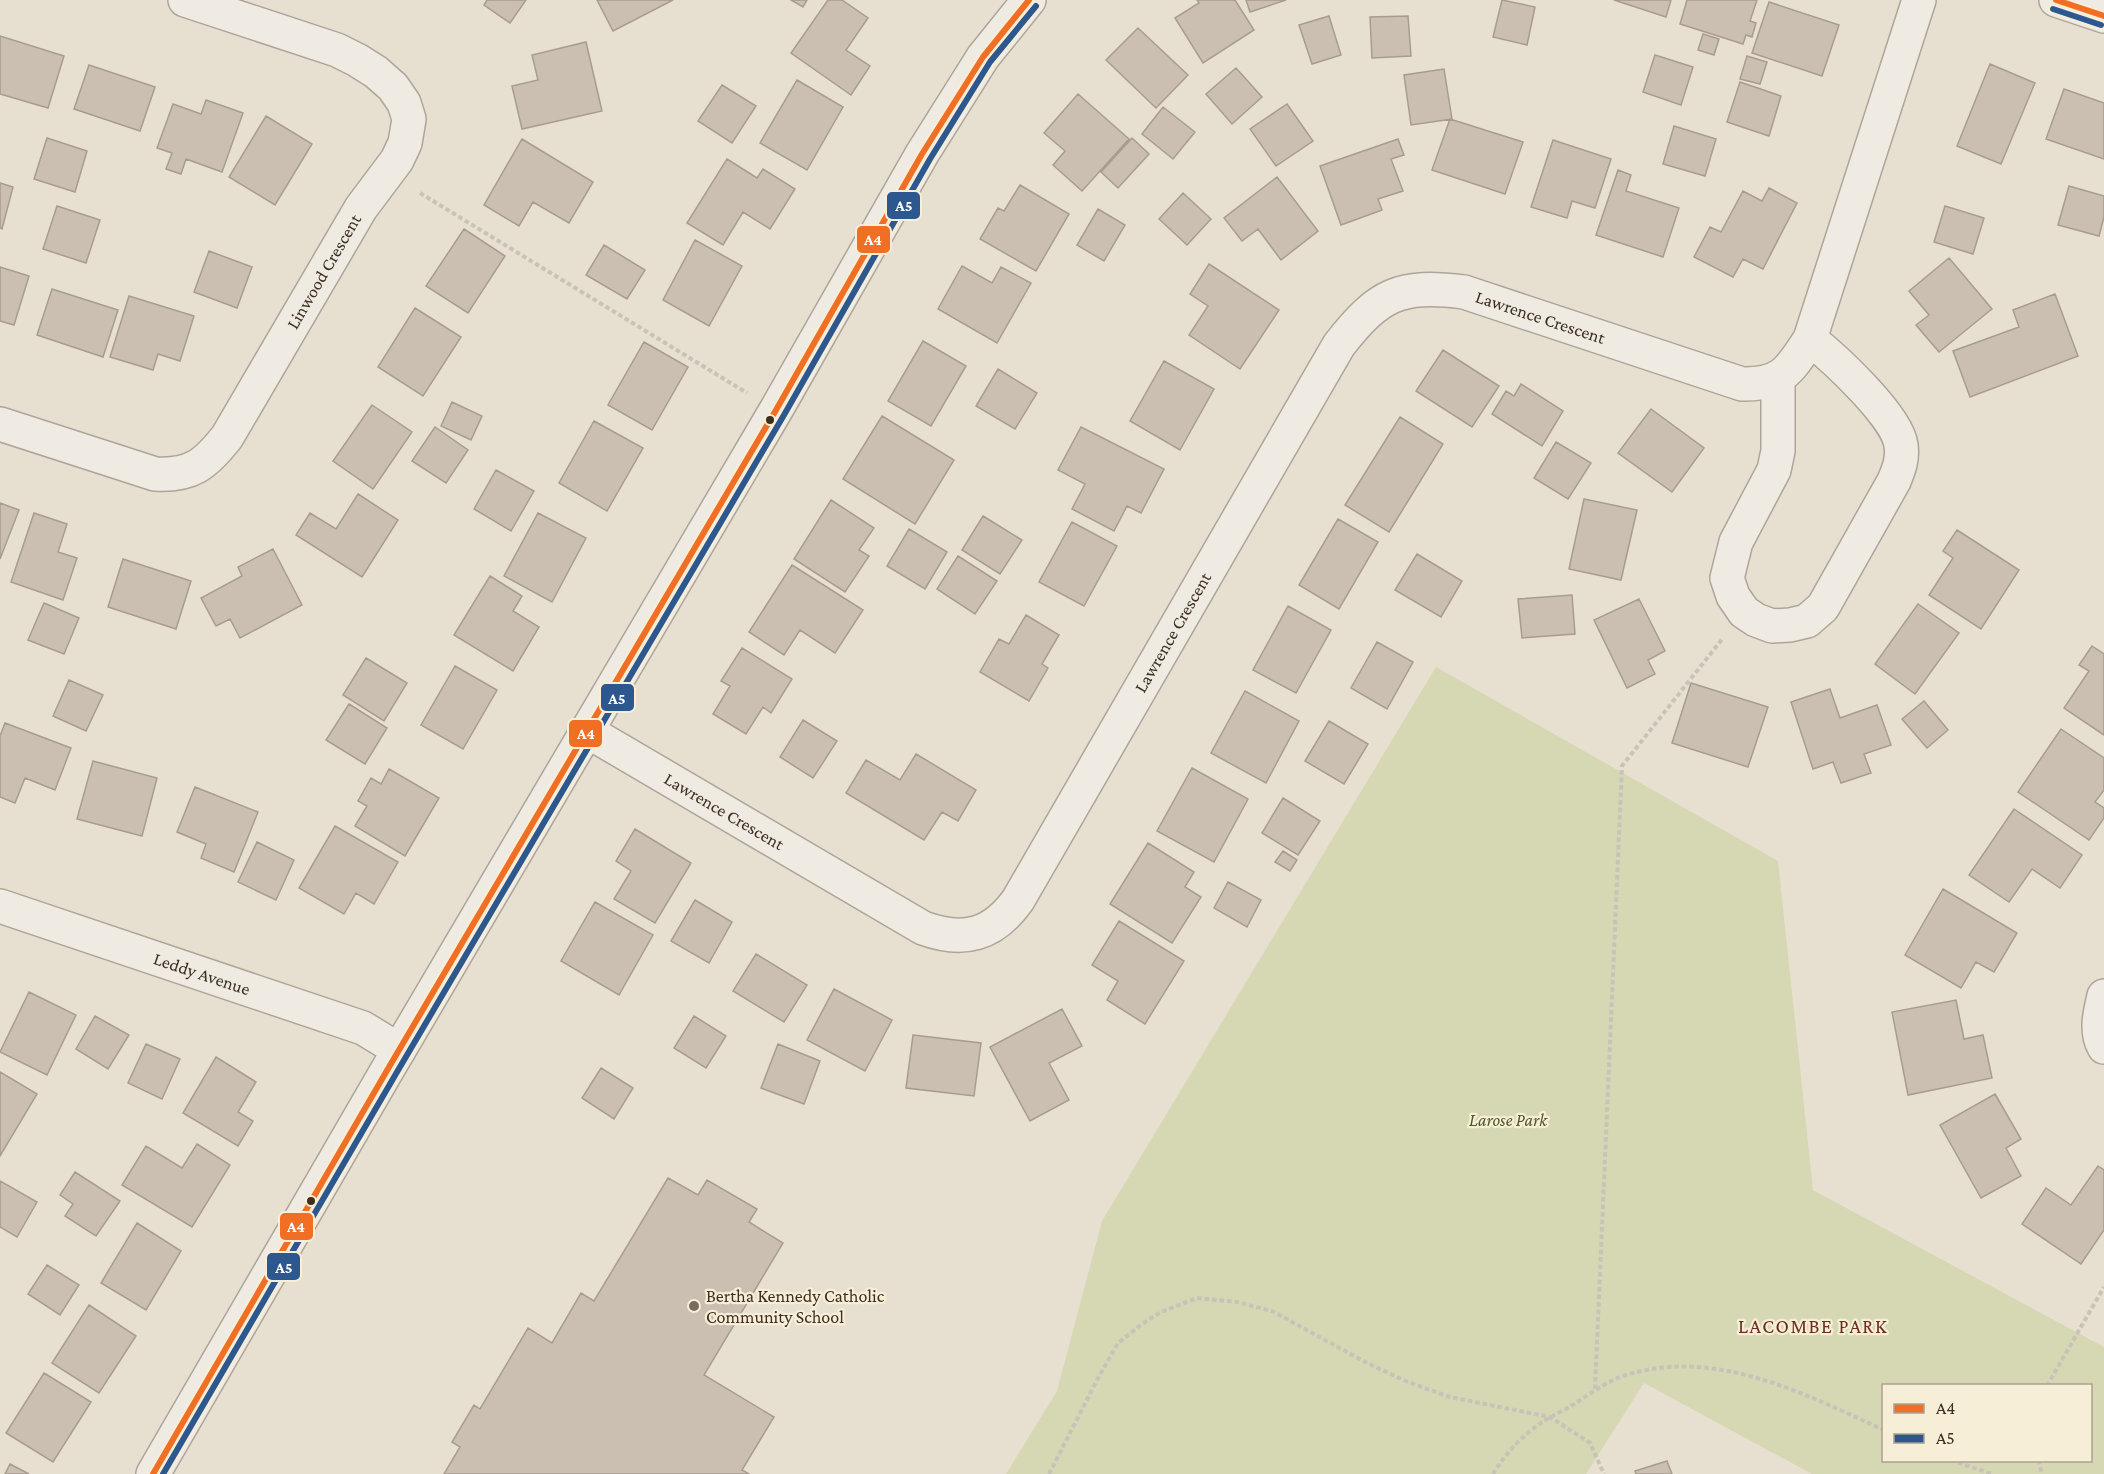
<svg xmlns="http://www.w3.org/2000/svg" width="2104" height="1474" font-family="'Crimson Pro',serif">
  <rect width="100%" height="100%" fill="#e7e0d1"/>
  <path fill="#d6d7b3" fill-rule="evenodd" d="M1436,667L1778,861L1813,1190L2104,1347V1474H1812L1644,1383L1586,1474H1006L1057,1391L1102,1221ZM1884,1386H2090V1460H1884Z"/>
  <path fill="#cbbfb2" stroke="#a89c90" stroke-width="1.5" d="M487,0H526L510,23L484,5Z
    M597,0H673L613,31Z
    M791,0H807L803,7Z
    M828,0H842L868,18L846,50L870,66L851,95L791,53Z
    M1197,0H1235L1254,30L1203,63L1175,18L1199,3Z
    M1246,0H1286L1250,12Z
    M1502,0L1535,7L1527,45L1493,37Z
    M1614,0H1671L1666,17Z
    M1687,0H1757L1750,21L1756,23L1752,37L1746,35L1743,44L1680,24Z
    M1769,2L1839,25L1822,76L1752,53Z
    M1329,16L1341,55L1312,64L1299,25Z
    M1408,16L1411,56L1372,58L1370,17Z
    M1138,28L1188,75L1156,108L1106,60Z
    M1703,34L1719,39L1714,55L1698,50Z
    M0,36L64,56L48,108L0,94Z
    M586,42L602,111L522,129L512,86L538,80L532,55Z
    M1655,55L1693,67L1681,105L1643,92Z
    M1747,56L1767,62L1760,84L1740,79Z
    M1990,64L2035,83L2001,164L1957,146Z
    M89,65L155,87L140,131L74,109Z
    M1236,68L1262,97L1232,124L1206,94Z
    M1444,69L1452,119L1411,125L1404,75Z
    M797,80L843,107L807,170L760,143Z
    M1740,82L1781,96L1769,136L1727,122Z
    M722,85L756,106L732,143L698,121Z
    M2064,89L2104,103V159L2046,139Z
    M1078,94L1129,139L1082,191L1053,165L1065,151L1044,133Z
    M206,100L243,113L222,172L186,159L181,174L166,169L172,153L157,148L173,104L201,114Z
    M1287,104L1313,141L1276,166L1250,129Z
    M1163,107L1195,132L1173,159L1142,134Z
    M266,116L312,144L275,205L229,177Z
    M1450,119L1523,142L1505,194L1432,170Z
    M1674,126L1716,139L1705,176L1663,164Z
    M47,138L87,151L75,192L34,179Z
    M1132,138L1149,154L1118,188L1101,172Z
    M522,139L593,182L569,223L533,202L519,226L484,205Z
    M1398,139L1404,155L1391,159L1403,191L1378,199L1382,210L1341,225L1320,166Z
    M1553,140L1611,159L1595,208L1572,201L1567,218L1531,207Z
    M727,159L757,178L763,169L795,189L770,229L743,212L723,245L687,223Z
    M1618,170L1631,175L1626,191L1679,208L1663,257L1596,235Z
    M1277,177L1318,231L1281,260L1258,229L1242,241L1224,218Z
    M0,183L13,187L2,229L0,228Z
    M1020,185L1069,214L1036,271L980,239L998,208L1004,211Z
    M2069,186L2104,196V217L2099,236L2058,225Z
    M1769,188L1797,203L1763,269L1743,259L1733,277L1694,257L1710,227L1721,232L1743,191L1762,201Z
    M1183,193L1211,219L1187,245L1159,219Z
    M57,206L100,220L86,263L43,249Z
    M1945,206L1984,218L1973,254L1934,242Z
    M1098,209L1125,225L1104,261L1077,245Z
    M464,229L505,256L468,313L426,286Z
    M695,240L742,266L709,326L663,300Z
    M604,245L645,270L627,299L586,275Z
    M209,251L252,267L237,308L194,292Z
    M1949,258L1992,309L1939,352L1916,325L1929,315L1909,291Z
    M1209,264L1279,310L1240,369L1189,335L1208,306L1190,294Z
    M962,266L992,283L1001,267L1031,283L997,343L938,309Z
    M0,267L29,276L14,325L0,321Z
    M52,289L118,310L103,357L37,335Z
    M2055,294L2078,356L1970,397L1953,351L2019,327L2013,310Z
    M129,296L194,316L180,361L158,354L153,370L110,357Z
    M415,308L461,337L423,396L378,367Z
    M923,341L966,366L931,426L888,401Z
    M644,342L688,367L652,430L608,405Z
    M1443,350L1499,386L1472,427L1416,391Z
    M1164,361L1214,389L1180,450L1130,421Z
    M998,369L1037,393L1015,429L976,406Z
    M1521,384L1563,411L1542,446L1492,414L1506,391L1514,396Z
    M452,402L482,416L471,440L441,426Z
    M372,405L412,432L373,489L333,461Z
    M1651,409L1704,448L1672,492L1618,453Z
    M882,416L954,460L915,524L843,479Z
    M1400,417L1443,444L1389,532L1345,505Z
    M594,421L643,448L607,511L559,483Z
    M435,427L468,450L446,483L412,461Z
    M1081,427L1164,469L1141,513L1127,506L1114,531L1072,509L1085,484L1058,470Z
    M1556,442L1591,463L1568,499L1534,478Z
    M496,470L534,491L511,531L474,509Z
    M358,494L398,520L362,577L296,535L310,513L336,529Z
    M1584,499L1637,510L1621,580L1569,569Z
    M831,500L874,528L859,550L869,556L845,592L794,559Z
    M0,503L19,510L0,559Z
    M34,513L67,524L58,552L77,558L63,600L11,582Z
    M538,513L586,538L552,602L504,576Z
    M983,516L1022,540L1000,574L962,550Z
    M1338,519L1378,542L1339,609L1299,585Z
    M1072,522L1117,546L1084,606L1039,582Z
    M909,529L947,552L925,589L887,566Z
    M1957,530L2019,570L1981,629L1929,595L1953,558L1943,551Z
    M273,549L302,605L240,638L230,619L216,626L201,598L242,576L238,567Z
    M1417,554L1462,581L1441,617L1395,590Z
    M958,556L997,581L975,614L937,589Z
    M123,559L191,581L176,629L108,607Z
    M792,565L863,610L835,653L800,630L784,655L749,632Z
    M490,576L522,596L513,611L539,627L513,671L454,635Z
    M1572,595L1575,634L1522,638L1518,599Z
    M1639,599L1665,651L1648,660L1655,674L1627,688L1594,620Z
    M44,603L79,618L64,654L28,640Z
    M1918,604L1959,633L1915,694L1875,664Z
    M1288,606L1331,630L1296,693L1253,670Z
    M1026,615L1059,635L1042,664L1048,668L1029,701L980,672L999,639L1009,644Z
    M1377,642L1413,662L1387,709L1351,688Z
    M2092,646L2104,654V735L2064,708L2089,671L2079,665Z
    M742,648L792,679L771,713L763,707L746,734L713,714L730,686L721,681Z
    M366,658L407,683L384,721L343,695Z
    M455,666L497,690L463,749L421,725Z
    M69,680L103,695L86,731L53,716Z
    M1691,683L1768,707L1748,767L1672,743Z
    M1830,689L1840,718L1877,705L1891,745L1864,754L1871,773L1841,783L1833,762L1813,769L1791,702Z
    M1245,691L1299,721L1266,783L1211,753Z
    M1924,701L1948,730L1927,748L1902,719Z
    M349,704L387,728L365,764L326,740Z
    M803,720L837,741L813,778L780,757Z
    M1329,721L1368,744L1344,784L1305,761Z
    M5,723L71,748L55,790L25,778L15,803L0,797V736Z
    M2061,729L2104,758V790L2095,802L2104,808V818L2089,840L2018,792Z
    M916,754L976,790L958,821L942,812L924,840L846,793L866,760L900,780Z
    M93,761L157,778L142,836L77,819Z
    M1192,768L1248,799L1214,862L1157,831Z
    M389,769L439,798L405,856L355,826L367,806L358,801L371,778L381,784Z
    M195,787L258,812L234,872L201,858L206,844L177,832Z
    M1283,798L1320,821L1298,855L1262,833Z
    M2014,809L2082,855L2060,888L2032,869L2009,902L1969,875Z
    M335,826L398,862L374,904L356,893L344,914L299,888Z
    M635,829L691,863L655,923L614,899L631,871L616,861Z
    M257,842L294,860L276,900L238,882Z
    M1148,843L1194,872L1185,887L1201,897L1172,943L1110,904Z
    M1283,851L1297,860L1290,871L1275,862Z
    M1228,882L1261,900L1247,927L1214,908Z
    M1943,889L2017,933L1994,972L1976,962L1961,988L1905,955Z
    M695,900L732,922L709,963L671,941Z
    M595,902L653,935L619,995L561,961Z
    M1119,921L1184,961L1145,1024L1107,1000L1118,981L1092,965Z
    M756,954L807,985L784,1022L733,991Z
    M834,989L892,1020L865,1071L807,1040Z
    M29,992L76,1015L47,1075L0,1052Z
    M1956,1000L1964,1039L1983,1035L1992,1078L1908,1095L1892,1012Z
    M1062,1009L1082,1046L1049,1063L1069,1100L1030,1121L990,1047Z
    M95,1016L129,1035L108,1069L76,1049Z
    M694,1016L726,1036L706,1068L674,1048Z
    M913,1035L981,1043L974,1096L906,1088Z
    M146,1044L180,1059L162,1099L128,1083Z
    M778,1044L820,1061L804,1104L761,1088Z
    M216,1057L256,1082L238,1112L253,1121L238,1146L183,1113Z
    M601,1068L633,1088L614,1119L582,1098Z
    M0,1072L37,1094L0,1156Z
    M1995,1094L2021,1139L2006,1148L2021,1176L1981,1198L1940,1125Z
    M197,1144L230,1165L192,1227L122,1185L146,1146L182,1168Z
    M2098,1166L2104,1170V1230L2081,1264L2022,1224L2046,1188L2071,1205Z
    M75,1172L120,1201L96,1236L65,1216L73,1204L60,1195Z
    M668,1178L698,1195L707,1180L757,1209L749,1222L783,1243L704,1375L774,1417L742,1470L749,1474H444L460,1447L452,1442L474,1405L480,1409L528,1328L552,1343L581,1293L594,1301Z
    M0,1181L37,1202L17,1237L0,1227Z
    M137,1223L181,1251L146,1310L101,1283Z
    M47,1265L79,1285L60,1315L28,1294Z
    M89,1305L136,1336L99,1393L52,1363Z
    M44,1373L91,1402L53,1462L6,1433Z
    M1667,1461L1672,1474H1636L1635,1471Z
    M10,1464L29,1474H5Z"/>
  <g fill="none" stroke-linecap="round" stroke-linejoin="round">
    <g stroke="#ada599" stroke-width="36">
      <g id="minor">
        <path d="M1778,378V451L1774,470L1736,542L1727,578L1733,596L1744,612L1756,620L1772,626L1790,625L1807,621L1823,607L1894,481C1899,469 1903,459 1901,445C1897,416 1834,358 1810,339"/>
        <path id="s1" d="M0,424L155,474C191,476 205,465 227,437L361,208L397,160L405,143L409,119L404,103L393,87L376,72L357,60L337,50L185,0"/>
        <path id="s2" d="M587,731L923,928C964,943 993,935 1018,900L1339,345C1379,294 1399,284 1464,292L1742,384C1782,385 1790,370 1810,339L1919,0"/>
        <path d="M2104,996C2100,1013 2095,1031 2104,1047"/>
      </g>
    </g>
    <g stroke="#ada599" stroke-width="36">
      <g id="tertiary">
        <path d="M2056,0L2104,16"/>
        <path id="s3" d="M0,906L363,1028L399,1050"/>
        <path d="M153,1474L389,1067L776,410L922,154L983,57L1029,0"/>
      </g>
    </g>
    <path stroke="#c8c2b9" stroke-width="4" stroke-dasharray="4.5 3" stroke-linecap="butt" d="M420,193L747,393
      M2047,1386L2104,1287
      M1595,1389L1622,766L1723,638
      M1951,1460L1992,1474
      M2038,1460L2042,1474
      M1049,1474L1097,1380L1118,1343L1142,1324L1161,1312L1197,1298L1237,1302L1272,1311L1367,1363L1408,1382L1450,1397L1550,1417L1590,1443L1604,1474
      M1493,1474C1507,1451 1527,1430 1551,1417C1557,1413 1565,1410 1571,1406C1589,1395 1606,1381 1626,1375C1716,1347 1804,1394 1884,1430"/>
    <use href="#minor" stroke="#efebe3" stroke-width="33"/>
    <use href="#tertiary" stroke="#efebe3" stroke-width="33"/>
    <g stroke="#f7eed8" stroke-width="10">
      <path id="bus-1" d="M2056,0L2104,16
        M153,1474L389,1067L776,410L922,154L983,57L1029,0"/>
    </g>
    <g stroke="#f7eed8" stroke-width="10">
      <path id="bus-2" d="M2053,9L2101,25
        M163,1474L397,1072L784,415L930,159L990,62L1036,6"/>
    </g>
    <use href="#bus-1" stroke="#f16f25" stroke-width="6"/>
    <use href="#bus-2" stroke="#2d578f" stroke-width="6"/>
  </g>
  <g fill="#3d2e20" stroke="#f7eed8" stroke-width="2">
    <circle cx="770" cy="420" r="5"/>
    <circle cx="311" cy="1201" r="5"/>
  </g>
  <circle fill="#786c5e" stroke="#f7eed8" stroke-width="2" cx="694" cy="1306" r="6"/>
  <g text-anchor="middle" stroke-width="4.5" stroke-linejoin="round" paint-order="stroke">
    <g font-size="18" fill="#3d2e20" stroke="#f7eed8">
      <text dy="6" stroke="none"><textPath href="#s1" startOffset="440">Linwood Crescent</textPath></text>
      <text dy="6" stroke="none"><textPath href="#s2" startOffset="1365">Lawrence Crescent</textPath></text>
      <text dy="6" stroke="none"><textPath href="#s2" startOffset="807">Lawrence Crescent</textPath></text>
      <text dy="6" stroke="none"><textPath href="#s2" startOffset="159">Lawrence Crescent</textPath></text>
      <text dy="6" stroke="none"><textPath href="#s3" startOffset="213">Leddy Avenue</textPath></text>
    </g>
    <g font-size="18" font-style="italic" fill="#4d5a26" stroke="#f7eed8">
      <text x="1508" y="1126">Larose Park</text>
    </g>
    <g font-size="18" fill="#3d2e20" stroke="#f7eed8" text-anchor="start">
      <text x="706" y="1302">Bertha Kennedy Catholic<tspan x="706" dy="21">Community School</tspan></text>
    </g>
    <g font-size="20" letter-spacing="1.5" fill="#6b2e1e" stroke="#f7eed8">
      <text x="1813" y="1333">LACOMBE PARK</text>
    </g>
  </g>
  <g stroke="#f7eed8" stroke-width="2">
    <rect x="886" y="191" width="35" height="29" rx="6" fill="#2d578f"/>
    <rect x="856" y="225" width="35" height="29" rx="6" fill="#f16f25"/>
    <rect x="600" y="683" width="35" height="29" rx="6" fill="#2d578f"/>
    <rect x="568" y="719" width="35" height="29" rx="6" fill="#f16f25"/>
    <rect x="279" y="1212" width="35" height="29" rx="6" fill="#f16f25"/>
    <rect x="266" y="1252" width="35" height="29" rx="6" fill="#2d578f"/>
  </g>
  <g font-size="16" text-anchor="middle" font-weight="bold" fill="#fff">
    <text x="904" y="211">A5</text>
    <text x="873" y="245">A4</text>
    <text x="617" y="704">A5</text>
    <text x="586" y="739">A4</text>
    <text x="296" y="1232">A4</text>
    <text x="284" y="1273">A5</text>
  </g>
  <rect x="1882" y="1384" width="210" height="78" fill="#f7eed8" stroke="#ada18e" stroke-width="1.5"/>
  <rect x="1894" y="1404" width="30" height="9" fill="#f16f25" stroke="#ada18e" stroke-width="1.5"/>
  <text x="1936" y="1414" font-size="18" fill="#3d2e20">A4</text>
  <rect x="1894" y="1434" width="30" height="9" fill="#2d578f" stroke="#ada18e" stroke-width="1.5"/>
  <text x="1936" y="1444" font-size="18" fill="#3d2e20">A5</text>
</svg>
